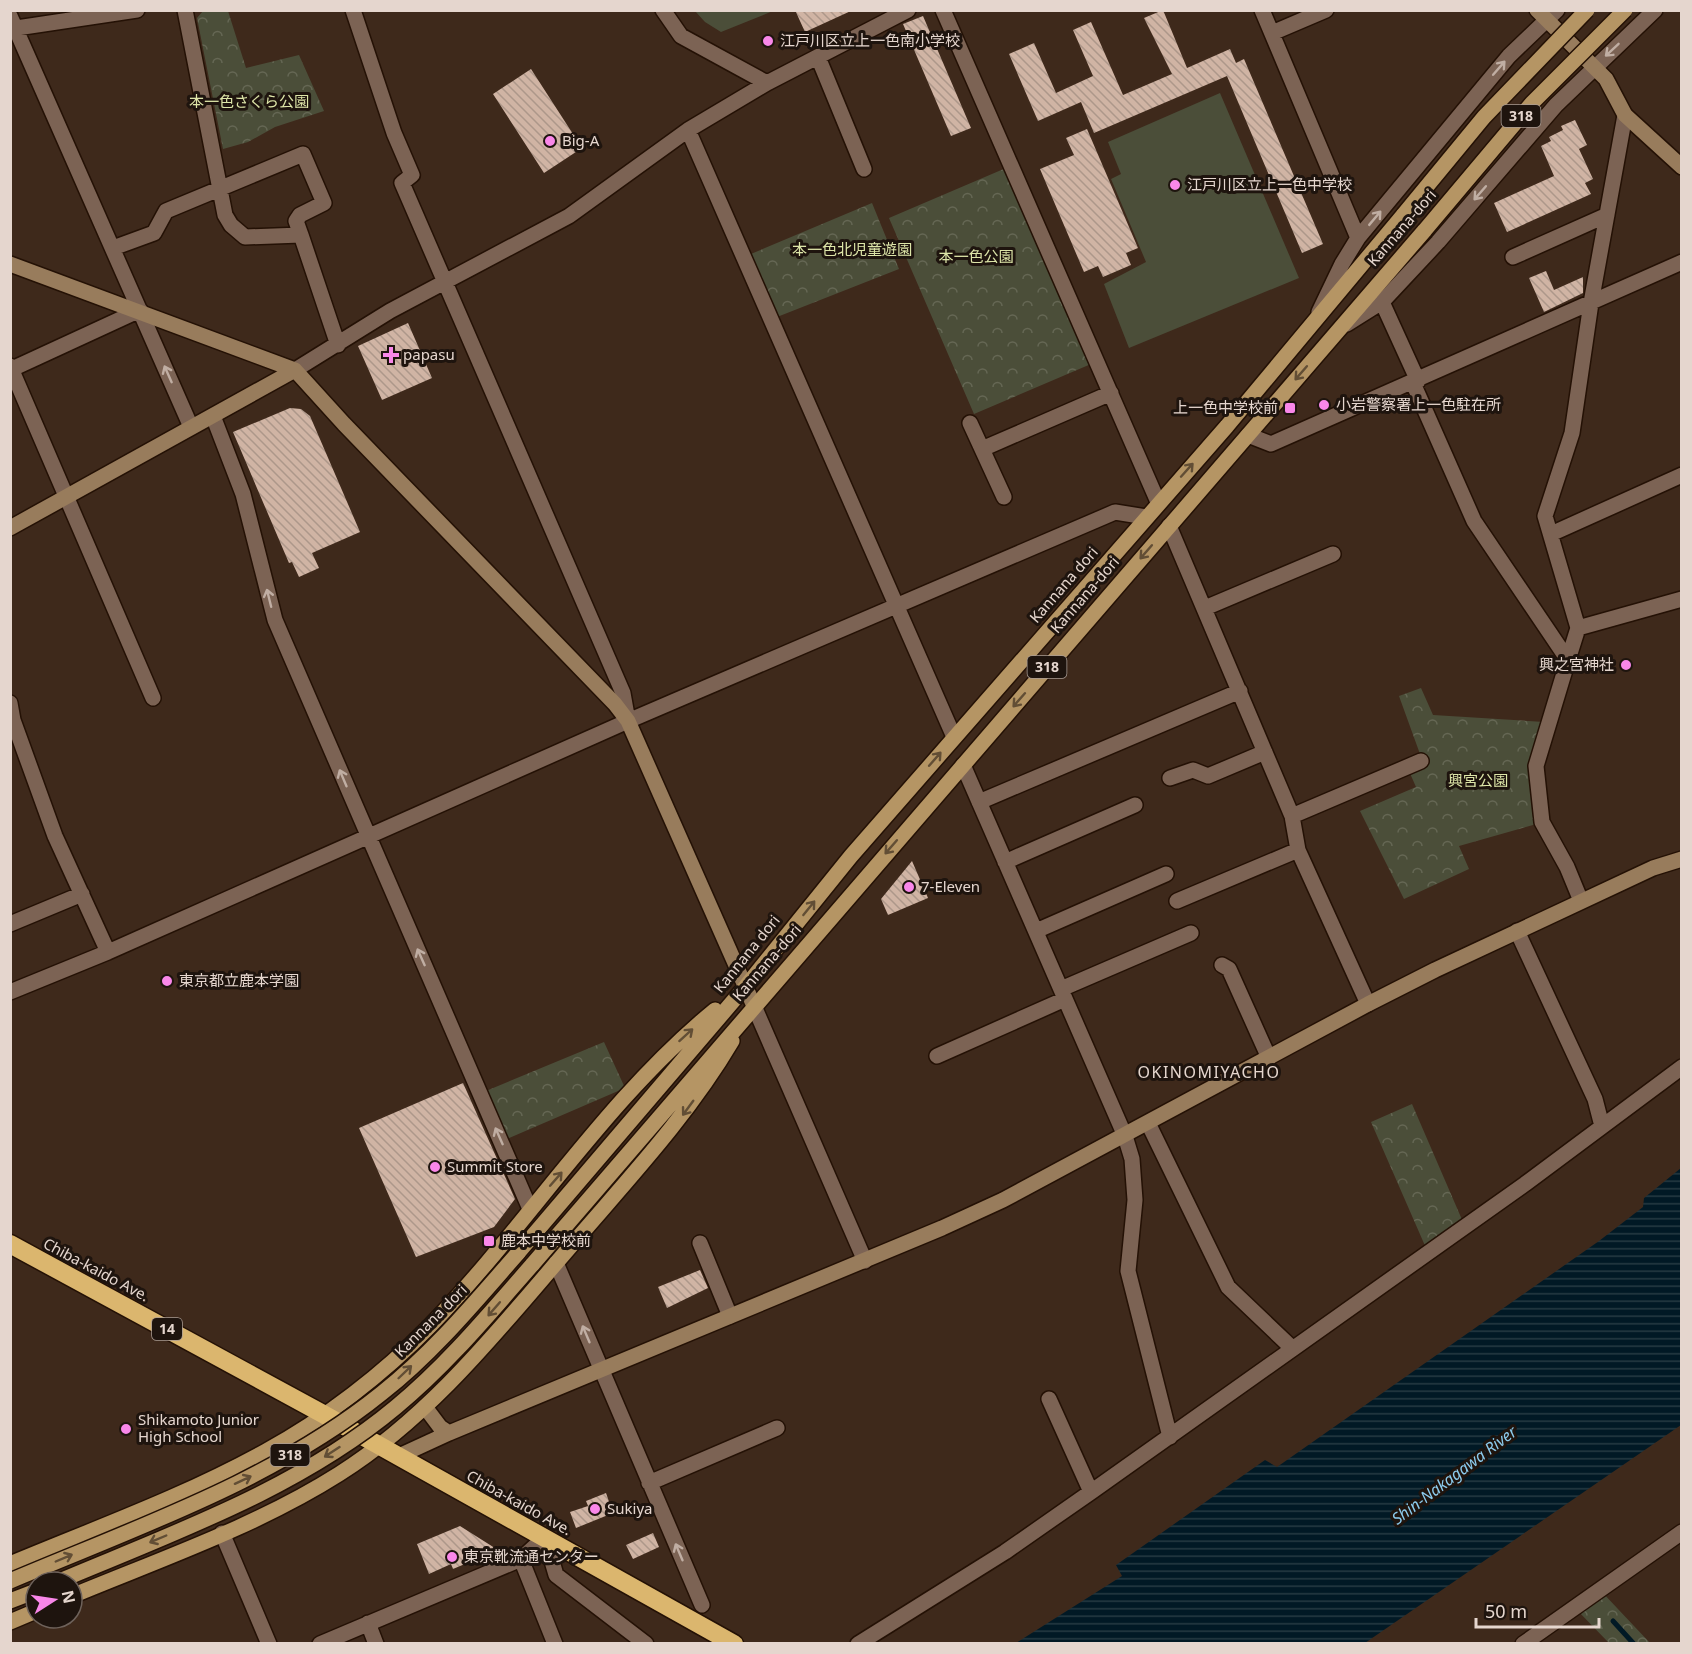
<svg xmlns="http://www.w3.org/2000/svg" width="1692" height="1654" font-family="'Noto Sans','Noto Sans JP',sans-serif">
  <defs>
    <pattern id="park-crowns" width="20" height="18" patternUnits="userSpaceOnUse" patternTransform="scale(1.5)"><rect width="20" height="18" fill="#4b4e39"/><path d="M2 6a3 3 0 1 1 6 0M12 15a3 3 0 1 1 6 0" fill="none" stroke="#656754"/></pattern>
    <pattern id="water-rules" width="6" height="5" patternUnits="userSpaceOnUse" patternTransform="scale(1.5)"><rect width="6" height="5" fill="#011925"/><path d="M0 2.5h6" fill="none" stroke="#263a43"/></pattern>
    <pattern id="building-back-hatch" width="6" height="6" patternUnits="userSpaceOnUse" patternTransform="scale(1.5)"><rect width="6" height="6" fill="#d0b4a4"/><path d="M-1 5l2 2M0 0l6 6M5-1l2 2" fill="none" stroke="#ad978a"/></pattern>
  </defs>
  <rect width="100%" height="100%" fill="#3e291b"/>
  <path fill="url(#park-crowns)" d="M203,11H228L246,68L299,55L324,111L275,127L248,142L223,149L197,18Z
    M1006,168L1091,364L974,414L889,218Z
    M872,203L899,269L777,317L751,254Z
    M1421,688L1433,715L1544,722L1540,823L1459,846L1469,869L1404,899L1360,811L1416,787L1409,771L1424,765L1399,696Z
    M604,1042L625,1088L507,1139L486,1091Z
    M1412,1104L1463,1222L1426,1248L1371,1122Z
    M1601,1591L1650,1643H1609L1577,1610Z"/>
  <path fill="#4b4e39" d="M695,11H773L721,32L705,22Z
    M1220,93L1299,278L1129,348L1104,284L1146,262L1111,179L1121,174L1108,142Z"/>
  <path fill="url(#water-rules)" d="M1681,1168V1425L1365,1643H1016L1122,1576L1116,1565L1265,1460L1277,1467L1599,1241L1643,1207L1644,1198Z"/>
  <g fill="none" stroke-linecap="round" stroke-linejoin="round">
    <path stroke="#011925" stroke-width="5" d="M1613,1621L1634,1644"/>
  </g>
  <path fill="url(#building-back-hatch)" d="M795,10H853L805,32Z
    M1163,10L1187,68L1230,49L1236,63L1244,59L1323,244L1302,253L1227,76L1094,133L1081,102L1038,121L1009,54L1034,43L1056,93L1093,76L1073,30L1091,22L1123,95L1172,74L1144,18Z
    M923,16L971,128L951,136L903,24Z
    M531,69L582,148L544,173L493,94Z
    M1575,120L1587,145L1579,149L1593,179L1585,183L1591,194L1507,232L1494,203L1554,176L1541,146L1551,141L1549,137L1563,130L1561,126Z
    M1087,129L1138,248L1126,253L1131,265L1103,277L1098,266L1084,272L1040,169L1074,155L1066,138Z
    M1546,271L1554,290L1583,277V293L1544,312L1529,278Z
    M408,323L432,378L382,400L358,346Z
    M290,408L301,409L310,416L360,532L312,553L319,568L299,577L292,562L289,563L233,432Z
    M912,861L928,898L888,915L881,899Z
    M463,1083L515,1199L494,1227L416,1257L359,1128Z
    M700,1270L708,1288L667,1308L658,1287Z
    M606,1493L613,1513L576,1528L570,1512L588,1506L586,1501Z
    M460,1526L498,1550L453,1569L451,1564L429,1574L417,1544Z
    M653,1533L659,1547L633,1559L626,1545Z"/>
  <g fill="none" stroke-linecap="round" stroke-linejoin="round">
    <g stroke="#241105" stroke-width="18">
      <path id="street" d="M185,10L225,215L231,225L245,237L301,235L338,345
        M353,10L394,133L412,175L402,183L623,693L628,721
        M663,10L681,36L767,83
        M943,10L1158,502
        M1262,10L1358,238
        M10,16L191,427
        M10,29L137,10
        M1272,33L1326,10
        M818,57L864,169
        M688,130L954,737
        M113,248L154,233L166,211L303,154L324,203L300,215L296,221L301,235
        M1513,257L1607,215
        M1382,302L1418,381
        M1319,312L1342,264L1358,238L1509,56L1557,10
        M1347,324L1382,302L1438,242L1556,105L1655,10
        M10,366L153,698
        M12,369L140,310
        M295,370L390,311L569,216L688,130L767,83L908,10
        M1413,383L1474,521L1568,660L1536,766L1542,822L1567,867L1581,901
        M213,416L243,494L275,620L530,1209
        M970,423L1004,497
        M1248,435L1271,444L1682,262
        M982,449L1111,393
        M1169,526L1292,816L1298,850L1368,1004
        M1551,534L1682,475
        M1205,608L1333,554
        M1578,628L1682,599
        M1568,660L1578,628L1545,516L1572,433L1591,303L1625,115
        M10,703L13,720L55,836L108,952
        M963,765L1125,1136L1132,1159L1135,1200L1128,1271L1170,1437
        M1170,778L1193,770L1208,776L1265,752
        M979,802L1240,691
        M1292,816L1421,761
        M1005,862L1135,805
        M1177,901L1298,850
        M10,924L82,894
        M1036,931L1166,874
        M1517,931L1595,1099L1602,1126
        M1222,965L1229,969L1269,1058
        M1061,989L1191,933
        M10,992L108,952L628,721L1115,512L1146,517
        M754,1006L865,1261
        M937,1056L1065,999
        M1148,1123L1228,1287L1292,1348
        M700,1243L730,1316
        M556,1263L702,1605
        M1049,1399L1091,1492
        M649,1483L777,1428
        M222,1533L269,1644
        M521,1559L555,1644
        M368,1623L376,1644
        M320,1644L521,1559L545,1537L556,1575L646,1644
        M858,1644L1005,1552L1091,1492L1525,1184L1682,1067
        M1523,1644L1682,1532"/>
    </g>
    <g stroke="#241105" stroke-width="18">
      <path id="secondary" d="M1537,10L1606,79L1625,115L1682,167
        M10,264L295,370L344,424L615,704L628,721L754,1006
        M10,528L295,370
        M425,1407L440,1427L449,1433L942,1228L1003,1200L1368,1004L1435,970L1653,868L1682,859
        M399,1456L449,1433"/>
    </g>
    <g stroke="#241105" stroke-width="18">
      <path id="primary" d="M518,1253L746,986L851,856L1227,426L1404,214
        M532,1265L1425,230
        M10,1564C96,1528 185,1496 266,1451C325,1419 383,1374 430,1326C529,1224 605,1100 715,1010
        M72,1596C161,1559 257,1526 339,1474C434,1414 503,1324 576,1240C631,1176 689,1114 732,1041
        M10,1601L36,1591
        M10,1622L36,1611"/>
    </g>
    <g stroke="#241105" stroke-width="21">
      <path id="highway" d="M10,1244L323,1414L734,1644"/>
    </g>
    <use href="#street" stroke="#7c6354" stroke-width="15"/>
    <use href="#secondary" stroke="#987c5c" stroke-width="15"/>
    <use href="#primary" stroke="#b59564" stroke-width="15"/>
    <use href="#highway" stroke="#dbb66e" stroke-width="18"/>
    <g stroke="#241105" stroke-width="18" stroke-linecap="butt">
      <path id="primary-bridge" d="M1404,214L1484,117L1587,10
        M1425,230L1532,103L1625,10
        M10,1581C137,1527 273,1481 382,1393C433,1353 475,1302 518,1253
        M57,1582C173,1533 298,1489 396,1407C447,1365 489,1314 532,1265"/>
    </g>
    <use href="#primary-bridge" stroke="#b59564" stroke-width="15"/>
  </g>
  <defs><path id="oneway-shaft" d="M-6 0H5M1.5-3L5.5 0L1.5 3" fill="none" stroke-width="1.6" stroke-linecap="round" stroke-linejoin="round" transform="scale(1.5)"/></defs>
  <g stroke="#c0aea3">
    <use href="#oneway-shaft" transform="translate(1612 50) rotate(137)"/>
    <use href="#oneway-shaft" transform="translate(1499 68) rotate(-49)"/>
    <use href="#oneway-shaft" transform="translate(1480 193) rotate(131)"/>
    <use href="#oneway-shaft" transform="translate(1375 218) rotate(-50)"/>
    <use href="#oneway-shaft" transform="translate(168 374) rotate(-114)"/>
    <use href="#oneway-shaft" transform="translate(269 598) rotate(-104)"/>
    <use href="#oneway-shaft" transform="translate(343 778) rotate(-113)"/>
    <use href="#oneway-shaft" transform="translate(421 957) rotate(-114)"/>
    <use href="#oneway-shaft" transform="translate(499 1136) rotate(-114)"/>
    <use href="#oneway-shaft" transform="translate(586 1334) rotate(-113)"/>
    <use href="#oneway-shaft" transform="translate(679 1552) rotate(-113)"/>
  </g>
  <g stroke="#624e35">
    <use href="#oneway-shaft" transform="translate(1301 373) rotate(131)"/>
    <use href="#oneway-shaft" transform="translate(1187 470) rotate(-48)"/>
    <use href="#oneway-shaft" transform="translate(1146 552) rotate(131)"/>
    <use href="#oneway-shaft" transform="translate(1019 700) rotate(131)"/>
    <use href="#oneway-shaft" transform="translate(935 759) rotate(-49)"/>
    <use href="#oneway-shaft" transform="translate(891 847) rotate(131)"/>
    <use href="#oneway-shaft" transform="translate(809 908) rotate(-51)"/>
    <use href="#oneway-shaft" transform="translate(686 1035) rotate(-42)"/>
    <use href="#oneway-shaft" transform="translate(688 1108) rotate(126)"/>
    <use href="#oneway-shaft" transform="translate(556 1179) rotate(-49)"/>
    <use href="#oneway-shaft" transform="translate(494 1309) rotate(131)"/>
    <use href="#oneway-shaft" transform="translate(405 1372) rotate(-44)"/>
    <use href="#oneway-shaft" transform="translate(332 1452) rotate(147)"/>
    <use href="#oneway-shaft" transform="translate(243 1480) rotate(-25)"/>
    <use href="#oneway-shaft" transform="translate(158 1539) rotate(157)"/>
    <use href="#oneway-shaft" transform="translate(64 1558) rotate(-23)"/>
  </g>
  <g fill="#f987e9" stroke="#1e140e" stroke-width="2">
    <circle cx="768" cy="41" r="6"/>
    <circle cx="550" cy="141" r="6"/>
    <circle cx="1175" cy="185" r="6"/>
    <path d="M388 346h6v6h6v6h-6v6h-6v-6h-6v-6h6z"/>
    <circle cx="1324" cy="405" r="6"/>
    <rect x="1284" y="402" width="12" height="12" rx="3"/>
    <circle cx="1626" cy="665" r="6"/>
    <circle cx="909" cy="887" r="6"/>
    <circle cx="167" cy="981" r="6"/>
    <circle cx="435" cy="1167" r="6"/>
    <rect x="483" y="1235" width="12" height="12" rx="3"/>
    <circle cx="126" cy="1429" r="6"/>
    <circle cx="595" cy="1509" r="6"/>
    <circle cx="452" cy="1557" r="6"/>
  </g>
  <g text-anchor="middle" stroke-width="6" stroke-linejoin="round" paint-order="stroke">
    <g fill="#1e140e" stroke="#a99c94" stroke-width="1.5">
      <rect x="1501.5" y="105" width="39" height="22" rx="4.5"/>
      <rect x="1027.5" y="656" width="39" height="22" rx="4.5"/>
      <rect x="152" y="1318" width="30" height="22" rx="4.5"/>
      <rect x="270.5" y="1444" width="39" height="22" rx="4.5"/>
    </g>
    <g font-size="14" font-weight="bold" fill="#e5d6ce">
      <text x="1521" y="121">318</text>
      <text x="1047" y="672">318</text>
      <text x="167" y="1334">14</text>
      <text x="290" y="1460">318</text>
    </g>
    <g font-size="15" fill="#e5d6ce" stroke="#1e140e" text-anchor="start">
      <text x="780" y="46">江戸川区立上一色南小学校</text>
      <text x="562" y="146">Big-A</text>
      <text x="1187" y="190">江戸川区立上一色中学校</text>
      <text x="403" y="360">papasu</text>
      <text x="1336" y="410">小岩警察署上一色駐在所</text>
      <text x="1278" y="413" text-anchor="end">上一色中学校前</text>
      <text x="1614" y="670" text-anchor="end">興之宮神社</text>
      <text x="921" y="892">7-Eleven</text>
      <text x="179" y="986">東京都立鹿本学園</text>
      <text x="447" y="1172">Summit Store</text>
      <text x="501" y="1246">鹿本中学校前</text>
      <text x="138" y="1425">Shikamoto Junior<tspan x="138" dy="17">High School</tspan></text>
      <text x="607" y="1514">Sukiya</text>
      <text x="464" y="1562">東京靴流通センター</text>
    </g>
    <g font-size="15" fill="#dde5a8" stroke="#1e140e">
      <text x="249" y="107">本一色さくら公園</text>
      <text x="852" y="255">本一色北児童遊園</text>
      <text x="976" y="262">本一色公園</text>
      <text x="1478" y="786">興宮公園</text>
    </g>
    <g font-size="15" fill="#e5d6ce" stroke="#1e140e">
      <text transform="translate(1402 228) rotate(-49)" y="5">Kannana-dori</text>
      <text transform="translate(1064 585) rotate(-49)" y="5">Kannana dori</text>
      <text transform="translate(1085 595) rotate(-49)" y="5">Kannana-dori</text>
      <text transform="translate(747 954) rotate(-51)" y="5">Kannana dori</text>
      <text transform="translate(767 963) rotate(-49)" y="5">Kannana-dori</text>
      <text transform="translate(96 1270) rotate(28)" y="5">Chiba-kaido Ave.</text>
      <text transform="translate(431 1321) rotate(-45)" y="5">Kannana dori</text>
      <text transform="translate(519 1503) rotate(29)" y="5">Chiba-kaido Ave.</text>
    </g>
    <g font-size="16" letter-spacing="1.5" fill="#e5d6ce" stroke="#1e140e">
      <text x="1209" y="1078">OKINOMIYACHO</text>
    </g>
    <g font-size="16" font-style="italic" fill="#8ccbed" stroke="#1e140e">
      <text transform="translate(1454 1475) rotate(-37)" y="6">Shin-Nakagawa River</text>
    </g>
  </g>
  <rect width="1692" height="1654" fill="none" stroke="#e5d6ce" stroke-width="24"/>
  <g transform="translate(54 1600) rotate(78)"><circle r="28" fill="#1e140e" stroke="#6e625b" stroke-width="1.5"/>
  <path d="M0-4.5L10 22L0 15L-10 22Z" fill="#f987e9"/>
  <text y="-9" font-size="16" font-weight="bold" text-anchor="middle" fill="#e5d6ce">N</text>
  </g>
  <path d="M1476 1618v9h123v-9" fill="none" stroke="#e5d6ce" stroke-width="3"/>
  <text x="1485" y="1618" font-size="18" fill="#e5d6ce" stroke="#1e140e" stroke-width="4.5" paint-order="stroke">50 m</text>
</svg>
